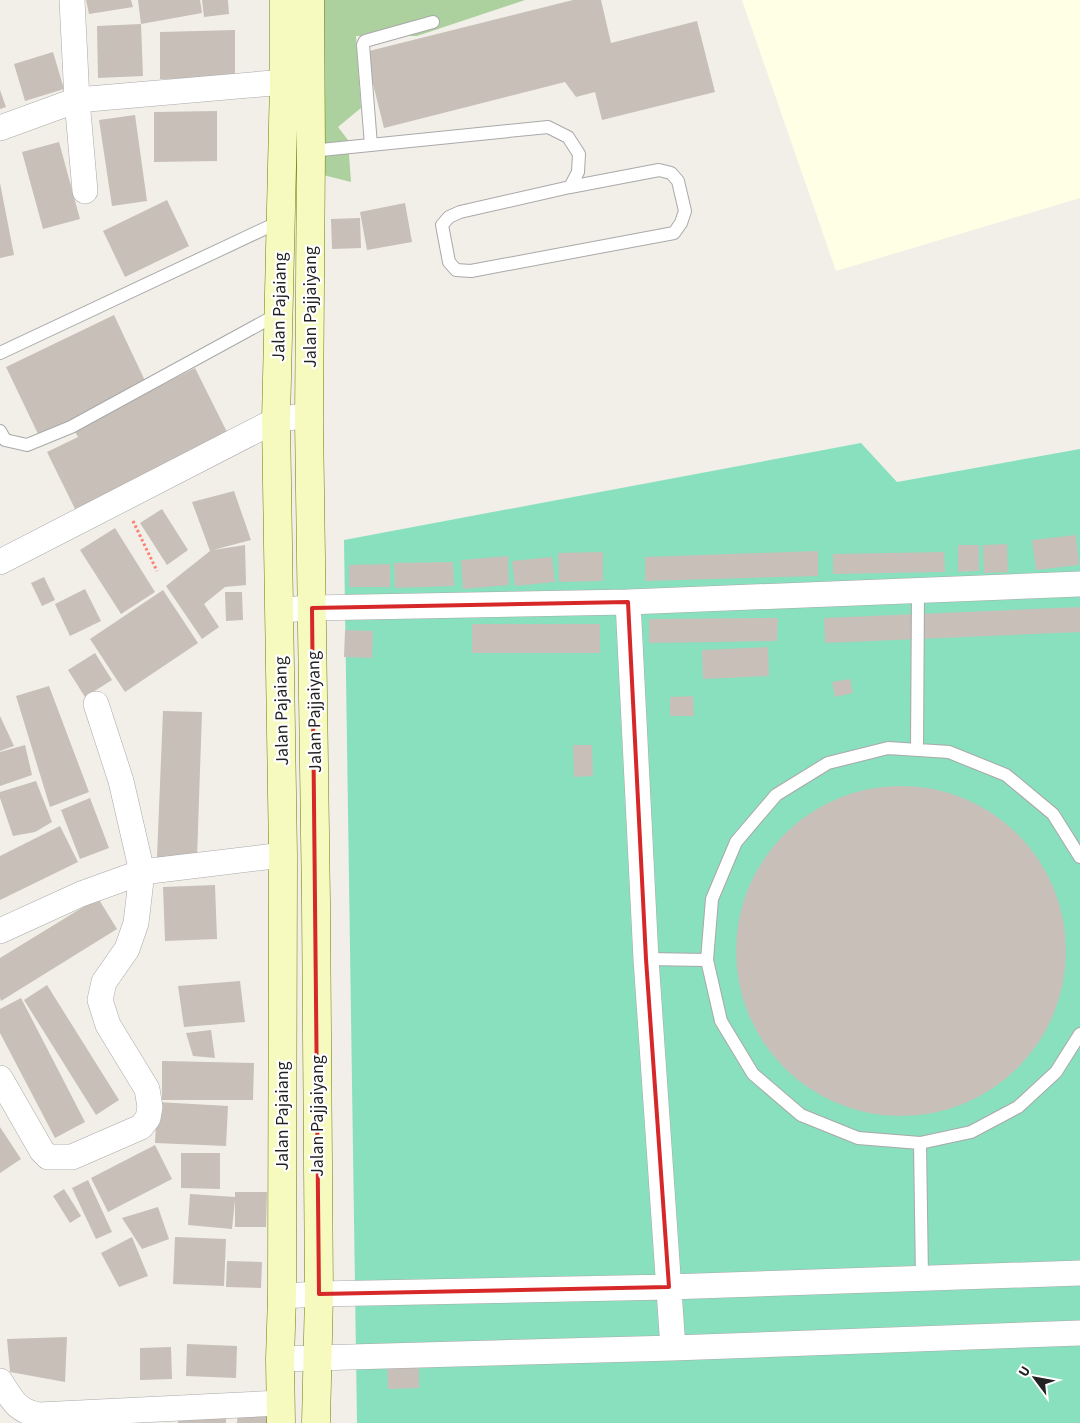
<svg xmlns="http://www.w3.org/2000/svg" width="1080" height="1423" font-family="'Source Sans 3',sans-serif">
  <rect width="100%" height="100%" fill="#f2efe9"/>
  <path fill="#ffffe5" d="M742,0H1080V198L836,271Z"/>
  <path fill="#add19e" d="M309,0H525L417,36H356L361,108L338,127L348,140L351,182L311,172Z"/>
  <path fill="#88e0be" d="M861,443L897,482L1080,449V1423H357L344,540Z"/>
  <path fill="#c7bfb8" d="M86,0H131L133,7L89,14Z
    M138,0H200L202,13L141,24L143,76L98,78L97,26L141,24Z
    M202,0H228L229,14L204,17Z
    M573,0H601L611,43L697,21L715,92L602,120L595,92L576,97L565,82L384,128L365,52Z
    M235,30V78L160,79V32Z
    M53,52L64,89L25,101L14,64Z
    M0,90L6,107L0,109Z
    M217,111V161L154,162V112Z
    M135,115L147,201L112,206L99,120Z
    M59,142L80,219L43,229L22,152Z
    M0,183L14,255L0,258Z
    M167,200L189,246L125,277L103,231Z
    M405,203L412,242L367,250L360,212Z
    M360,218L361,248L332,249L331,219Z
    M114,315L147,385L39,436L6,367Z
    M195,368L229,436L77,513L47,452L78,437L74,430Z
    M234,491L251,540L213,550L245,545L246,585L225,587L204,604L219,627L202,639L166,586L210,551L192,502Z
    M162,509L188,550L167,565L140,523Z
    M115,528L155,592L121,614L80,550Z
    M1076,535L1079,565L1036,570L1032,540Z
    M1007,544L1008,572L984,573L983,545Z
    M958,545H979V571L958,572Z
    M818,551V576L645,581V557Z
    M603,552V581L559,582L558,553Z
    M944,552L945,572L833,574V554Z
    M508,556L509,585L463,589L461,560Z
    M552,557L555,582L515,586L512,561Z
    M453,562L454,586L395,588L394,563Z
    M390,564V587H349V565Z
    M44,577L55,600L42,606L31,583Z
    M85,589L101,621L70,636L55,604Z
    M163,590L198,643L125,692L90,639Z
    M225,592H242L243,620L226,621Z
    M1080,607V632L825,643L824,618Z
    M778,618L777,641L649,643V619Z
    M472,624H600V653H472Z
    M345,630L373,631L372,658L344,657Z
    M768,647L769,676L703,679L702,650Z
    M95,653L112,680L85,697L68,670Z
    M850,679L853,693L835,697L832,682Z
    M49,686L89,792L50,807L16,696Z
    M693,696L694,716H670V697Z
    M163,711L202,712L197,858L157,857Z
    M0,716L14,746L0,751Z
    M25,745L32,775L0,786V752Z
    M573,745H592L593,776L574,777Z
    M36,781L52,822L35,832L13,836L0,798V792Z
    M736 951a165 165 0 1 1 330 0a165 165 0 1 1-330 0Z
    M90,798L109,848L80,859L61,810Z
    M60,826L78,862L0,900V856Z
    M215,885L217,939L165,941L163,887Z
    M98,898L117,929L1,1001L0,998V958Z
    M240,981L245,1022L184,1027L178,986Z
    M47,985L119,1100L96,1115L24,1000Z
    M21,998L85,1122L55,1138L0,1033V1009Z
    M211,1030L215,1058L193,1056L186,1033Z
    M162,1061L254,1063L253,1100H162Z
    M157,1102L228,1106L226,1146L155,1143Z
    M0,1127L21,1159L0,1173Z
    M155,1145L172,1179L108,1212L91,1178Z
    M181,1153H220V1189L181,1188Z
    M88,1180L112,1232L96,1239L72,1188Z
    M64,1189L81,1216L70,1223L53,1196Z
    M235,1192H267L266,1227H235V1200L232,1229L188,1225L190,1194L235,1197Z
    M158,1207L169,1239L142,1249L122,1218Z
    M132,1237L148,1276L119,1287L101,1253Z
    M175,1237L226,1239L224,1286L173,1284Z
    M227,1261L262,1262L261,1288L226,1287Z
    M67,1337L65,1382L10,1372L7,1339Z
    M187,1344L237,1346L236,1378L186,1376Z
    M171,1347L172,1379L140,1380V1348Z
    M419,1362V1388L388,1389L387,1363Z
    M238,1408L271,1410L270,1423H237Z
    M226,1415V1423H178V1416Z"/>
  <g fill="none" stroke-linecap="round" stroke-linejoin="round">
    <g stroke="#a9a9a9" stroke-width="14">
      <path id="lane" d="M371,145L363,45L365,41L433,22
        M311,151L548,127L568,137L579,154L578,172L570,187L460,212L449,217L442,225L449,262L456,270L471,271L674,233L681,223L685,211L678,181L671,173L659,170L570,187
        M0,353L281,221
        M0,431L5,440L27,445L71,427L278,314
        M917,750L918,590
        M1080,857L1053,814L1006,775L949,752L888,748L828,763L776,795L736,842L712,899L707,960L721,1021L753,1074L801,1115L858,1138L920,1143L971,1132L1018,1107L1056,1072L1080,1034
        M646,959L707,960
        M920,1143L922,1278"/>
    </g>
    <g stroke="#a9a9a9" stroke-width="26">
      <path id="street" d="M72,0L77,100L85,191
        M0,128L77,100L284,82
        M0,562L276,420L309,415
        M628,602L646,959L673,1348
        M280,610L312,608L628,602L1080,584
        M0,931L81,894L142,872L283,855
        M0,1078L42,1151L48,1157H72L141,1127L148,1118L150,1107L147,1089L108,1025L100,1000L104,982L127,949L136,923L142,872L121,781L96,704
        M282,1296L319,1294L669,1287L1080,1273
        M280,1359L673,1348L1080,1333
        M0,1381C12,1399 16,1411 39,1415L281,1403"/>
    </g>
    <g stroke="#707d05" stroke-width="29">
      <path id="secondary" d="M310,0L311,151L309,421L316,903L319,1294L316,1423
        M281,1423L280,1359L282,1296L283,855L276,420L284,82V0"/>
    </g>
    <path stroke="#fa8072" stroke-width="3" stroke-dasharray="2.5 2.5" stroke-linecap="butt" d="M133,521L157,571"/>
    <use href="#lane" stroke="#fff" stroke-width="12"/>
    <use href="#street" stroke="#fff" stroke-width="25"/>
    <use href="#secondary" stroke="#f7fabf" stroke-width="28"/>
  </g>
  <path fill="none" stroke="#d62828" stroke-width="4" stroke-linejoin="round" d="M628,602L646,959L669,1287L319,1294L312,608Z"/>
  <g text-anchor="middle" stroke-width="4.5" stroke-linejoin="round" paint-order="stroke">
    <g font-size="18" fill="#222" stroke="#fff">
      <text transform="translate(279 307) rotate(-89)" y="6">Jalan Pajaiang</text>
      <text transform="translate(310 307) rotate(-90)" y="6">Jalan Pajjaiyang</text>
      <text transform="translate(281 711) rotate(-91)" y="6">Jalan Pajaiang</text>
      <text transform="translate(314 712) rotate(-91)" y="6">Jalan Pajjaiyang</text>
      <text transform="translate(282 1116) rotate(-90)" y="6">Jalan Pajaiang</text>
      <text transform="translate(317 1116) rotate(-90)" y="6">Jalan Pajjaiyang</text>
    </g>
  </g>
  <g transform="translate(1035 1378) rotate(302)" stroke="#ffffff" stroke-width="4" paint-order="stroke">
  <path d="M0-4L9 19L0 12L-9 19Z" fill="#222222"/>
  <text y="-8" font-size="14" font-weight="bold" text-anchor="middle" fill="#222222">U</text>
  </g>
</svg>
